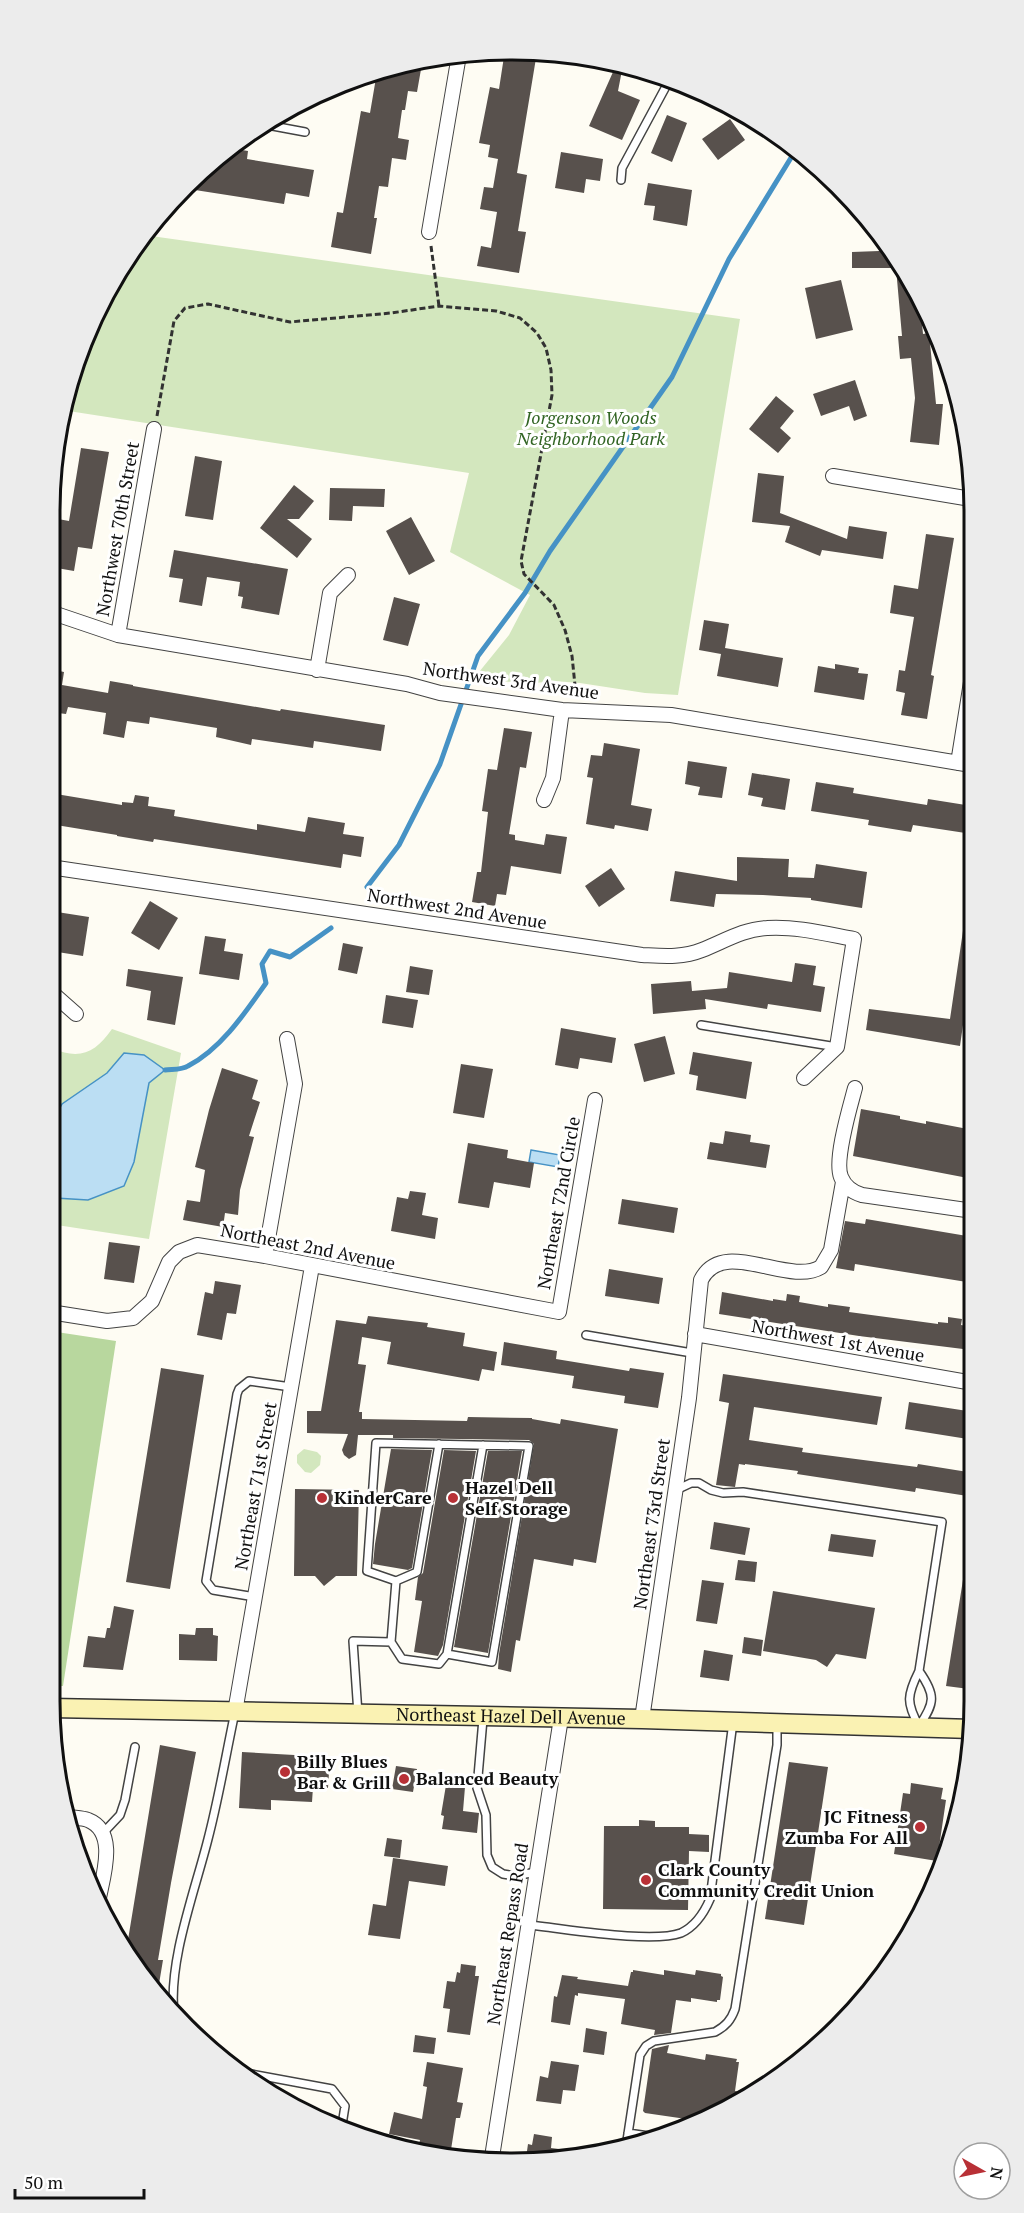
<svg xmlns="http://www.w3.org/2000/svg" width="1024" height="2213" font-family="'PT Serif',serif">
  <rect width="100%" height="100%" fill="#fefcf3"/>
  <path fill="#d3e7be" d="M144,235L740,319L678,695L645,693L580,683L554,681L525,684L475,677L509,635L530,595L450,552L469,473L62,410L85,335L127,255Z
    M112,1029L181,1053L149,1239L50,1224V1052L52,1048C80,1061 96,1052 112,1029Z
    M304,1449L317,1452L321,1456L320,1465L311,1473L305,1472L297,1463V1455Z"/>
  <path fill="#b8d79e" d="M50,1331L116,1341L63,1686H50Z"/>
  <path fill="#bbdef3" stroke="#4692c5" stroke-width="1.5" d="M124,1053L144,1055L165,1070L149,1083L134,1162L124,1186L88,1200L55,1198L50,1192V1124L62,1104L107,1073Z
    M531,1150L560,1155L558,1167L529,1162Z"/>
  <g fill="none" stroke-linecap="round" stroke-linejoin="round">
    <path stroke="#4692c5" stroke-width="5" d="M367,887L399,845L440,764L478,656L525,593L550,551L672,377L729,259L797,148
      M165,1070C172,1069 182,1070 188,1066C221,1049 245,1013 266,983L262,964L270,951L290,957L331,928"/>
  </g>
  <path fill="#58514d" d="M505,50L537,52L517,173L527,175L518,231L526,232L519,273L477,266L481,246L491,248L497,212L480,209L484,187L493,188L498,159L488,157L490,145L479,143L490,87L499,89Z
    M423,58L417,92L408,91L405,110H402L398,138L409,140L406,160L392,158L388,187L379,186L374,218H377L371,254L331,247L337,212L343,213L361,111L370,113L377,72Z
    M617,63L623,65L618,91L640,100L622,140L589,126Z
    M667,115L687,123L672,162L651,153Z
    M730,119L745,140L718,160L702,139Z
    M230,148L248,151L247,159L314,170L309,197L286,193L284,204L195,190L198,175Z
    M561,152L603,159L600,181L586,179L584,193L555,188Z
    M648,183L692,190L687,226L653,220L655,206L644,205Z
    M878,230L920,302L923,334L929,333L936,404H943L939,445L910,442L915,398L911,358L900,359L898,336H902L896,268H852V252L879,251Z
    M841,280L853,330L816,339L805,288Z
    M855,380L867,416L854,421L849,406L821,416L813,394Z
    M776,396L794,411L780,428L791,438L778,453L749,429Z
    M81,448L109,452L92,549L78,547L74,571L51,567L58,519L69,521Z
    M195,456L222,461L213,520L185,516Z
    M758,473L784,476L780,513L847,539L849,526L887,532L883,559L822,550L820,556L785,542L790,526L752,522Z
    M294,485L314,501L299,519H287L312,539L297,558L260,528Z
    M330,488L385,489L384,507L353,506L352,521L329,520Z
    M411,517L435,561L409,575L386,531Z
    M926,534L954,538L931,675L934,676L927,719L901,715L905,693L896,691L899,670L905,671L914,617L890,613L894,585L918,589Z
    M174,550L288,569L279,615L241,608L243,597L238,596L240,582L207,577L202,606L179,602L183,579L169,577Z
    M394,597L420,604L408,646L383,640Z
    M704,620L729,624L725,648L783,658L778,687L717,676L721,654L699,650Z
    M835,664L859,668L858,673L868,674L864,700L814,692L818,666L835,669Z
    M50,669L64,672L62,685L108,693L110,681L133,685V686L280,711L281,709L385,725L381,751L314,741L313,748L252,739L251,745L216,737L217,728L150,717L149,724L127,721L124,738L103,734L106,713L68,707L66,714L58,713L57,717L50,716Z
    M504,728L532,732L526,768L520,767L509,834L515,835V840L544,845L546,834L567,837L561,874L511,866L506,895L497,894L495,906L472,902L477,872H481L488,812L482,811L488,769L497,770Z
    M604,743L640,749L631,805L652,809L648,831L615,825L614,829L586,824L593,778L587,777L591,755L602,756Z
    M688,761L727,767L722,798L698,795L700,787L685,784Z
    M752,773L790,779L785,810L761,806L763,798L748,795Z
    M816,782L854,788L853,793L927,805L928,799L972,806V834L913,825L911,832L868,825L869,820L811,811Z
    M50,793L122,805V802L133,803L135,795L149,797L148,806L175,810L174,816L257,830V824L305,832L308,817L345,823L343,834L364,837L361,857L343,854L341,868L154,839L153,842L117,836V835L50,824Z
    M737,857L789,859L788,877L814,878L816,864L867,872L862,908L811,900V898L763,895L716,894L714,907L670,901L675,871L737,881Z
    M611,868L625,889L599,907L585,886Z
    M150,901L178,918L159,950L131,933Z
    M57,912L89,917L83,956L51,951Z
    M964,924L972,925V997H967L960,1046L866,1030L869,1009L950,1019Z
    M205,936L226,939L224,951L243,954L239,980L199,974Z
    M343,943L363,947L357,974L338,970Z
    M795,963L816,966L813,985L825,987L821,1012L768,1004L767,1009L705,999L706,1009L653,1014L651,984L691,981L692,991L727,988L729,972L792,982Z
    M410,966L433,970L429,995L406,992Z
    M128,969L183,977L175,1025L147,1020L151,991L126,986Z
    M386,995L418,1000L413,1028L382,1023Z
    M561,1028L616,1038L612,1063L580,1058L578,1069L555,1065Z
    M665,1036L675,1074L644,1082L634,1044Z
    M693,1052L752,1062L746,1099L696,1090L698,1076L689,1074Z
    M461,1064L493,1069L484,1118L453,1113Z
    M222,1068L258,1080L252,1099L260,1102L249,1136L254,1137L240,1190L238,1215L225,1213L223,1227L183,1220L187,1200L200,1202L205,1170L195,1167L209,1110Z
    M861,1109L900,1116V1119L926,1124V1121L973,1130V1179L853,1156Z
    M725,1131L751,1135L750,1142L770,1145L766,1168L707,1159L710,1142L723,1144Z
    M468,1143L508,1150L507,1158L534,1163L530,1188L494,1182L489,1208L458,1203Z
    M410,1191L426,1193L422,1215L438,1218L435,1239L391,1231L397,1197L408,1199Z
    M622,1199L678,1208L674,1233L618,1224Z
    M866,1219L973,1237V1283L855,1264L854,1271L836,1268L845,1221L865,1224Z
    M109,1242L140,1246L134,1283L104,1279Z
    M609,1269L663,1278L659,1304L605,1296Z
    M215,1281L241,1285L236,1314L227,1313L222,1340L197,1335L205,1292L213,1294Z
    M722,1292L773,1301V1299L786,1301L787,1294L800,1296L799,1302L828,1307V1304L850,1307L849,1312L938,1324V1322L948,1323V1317L962,1319L961,1325L973,1327L971,1350L859,1336L719,1314Z
    M368,1316L428,1323L427,1327L465,1333L463,1346L497,1352L494,1371L482,1369L479,1381L387,1364L391,1342L362,1337L358,1364L366,1365L359,1412H362V1419L467,1421L468,1417L532,1418V1419L560,1424L561,1419L618,1429L596,1563L574,1559L573,1566L534,1559L520,1641L516,1640L511,1672L498,1669L499,1654L534,1444L529,1440L393,1438V1435H358L356,1455L349,1459L344,1455L342,1450L348,1434L307,1433V1411H321L336,1320L366,1324Z
    M504,1342L557,1351L556,1359L629,1371L630,1368L664,1373L658,1408L624,1403L625,1396L572,1388L574,1376L501,1365Z
    M161,1368L204,1375L170,1589L126,1582Z
    M723,1374L882,1397L877,1425L754,1407L749,1440L803,1448L802,1452L917,1467L918,1464L974,1473V1497L916,1488L915,1492L797,1474L798,1471L745,1464V1465L739,1464L735,1487L716,1485L729,1403L719,1401Z
    M909,1402L974,1412V1440L905,1429Z
    M391,1449L432,1450L412,1568L408,1570L373,1564L375,1544Z
    M444,1450L476,1451L443,1645L438,1656L414,1652L422,1601L415,1600L418,1577L423,1573Z
    M488,1451H522L488,1653L454,1647Z
    M295,1489L359,1490L357,1576H336L324,1586L315,1576H294Z
    M714,1522L750,1528L745,1555L710,1549Z
    M831,1534L876,1540L873,1557L828,1551Z
    M738,1560L757,1562L755,1582L735,1580Z
    M966,1561H974V1658L969,1689L946,1686Z
    M702,1580L724,1583L717,1624L696,1621Z
    M773,1591L875,1608L866,1659L836,1654L827,1667L816,1660L763,1651Z
    M114,1606L134,1610L123,1670L83,1667L88,1636L105,1638L107,1628H110Z
    M196,1628H213V1635L218,1636L217,1661L179,1660V1634L195,1635Z
    M744,1637L763,1640L761,1656L742,1653Z
    M704,1650L733,1655L729,1681L700,1677Z
    M160,1745L196,1752L171,1883L158,1960H163L157,1996L126,1952Z
    M242,1752L330,1757L328,1788L313,1787L312,1802L271,1800V1810L239,1808Z
    M789,1762L828,1767L804,1925L765,1919Z
    M396,1766L417,1769L413,1792L392,1789Z
    M911,1783L943,1788L941,1799L946,1800L937,1861L894,1854L903,1793L910,1794Z
    M446,1785L465,1787L463,1811L479,1813L477,1833L442,1829L444,1816L441,1815Z
    M639,1820L655,1821V1827H689V1834L709,1835V1852L689,1851L688,1910L603,1909L604,1826H639Z
    M387,1838L402,1840L400,1858L384,1856Z
    M393,1858L448,1866L445,1886L409,1881L400,1939L368,1935L373,1904L386,1906Z
    M461,1964L476,1966L475,1976H479L470,2035L447,2032L450,2009L443,2008L447,1981L455,1982L457,1972L460,1973Z
    M633,1970L664,1975V1970L695,1975L696,1970L721,1974V1976L723,1977L720,2000H717V2002L691,1998V2002L676,2000L671,2033L654,2035L655,2030L621,2024L625,1999L578,1993V1996L575,1995L570,2025L551,2022L554,1996L557,1997L562,1975L578,1977L577,1979L628,1986L631,1972H633Z
    M586,2028L607,2032L604,2055L583,2052Z
    M415,2035L436,2038L434,2054L413,2052Z
    M669,2045L667,2053L705,2060L706,2054L737,2059L736,2062H739L735,2091L753,2094L743,2102L700,2121L645,2113L643,2111L652,2049Z
    M551,2061L579,2065L575,2091L563,2090L561,2104L536,2101L540,2076L548,2078Z
    M427,2062L463,2068L457,2102L463,2103L460,2118H456L450,2156L422,2155L417,2153L420,2140L389,2134L394,2112L422,2119L427,2087L423,2086Z
    M534,2134L552,2137L551,2148L567,2150L566,2159L526,2158L528,2144L532,2145Z"/>
  <g fill="none" stroke-linecap="round" stroke-linejoin="round">
    <g stroke="#434343" stroke-width="10">
      <path id="lane" d="M262,124L305,132
        M621,180L622,168L670,79
        M701,1025L837,1047
        M586,1335L692,1353
        M676,1490L691,1483H699L711,1490L723,1493L743,1492L942,1522L919,1671C907,1695 906,1703 919,1726C935,1703 936,1695 919,1671
        M396,1581L417,1572L439,1444
        M255,1597L213,1590L206,1581L237,1394L239,1389L249,1381L291,1387
        M391,1642L402,1659L439,1664L447,1654
        M358,1714L353,1641L391,1642L396,1581L367,1571L376,1443L529,1446L492,1662L447,1654L483,1445
        M483,1719L477,1788L486,1815L487,1855L492,1867L503,1874L515,1876L536,1872
        M103,1833L120,1815L125,1800L135,1747
        M528,1925C562,1928 651,1944 681,1933C696,1926 704,1913 710,1899L733,1722
        M174,2014C168,1961 195,1891 208,1839C219,1797 226,1754 235,1712
        M246,2073L332,2089L345,2106L342,2125
        M628,2133L662,2138
        M626,2147L640,2055L646,2046L654,2041L715,2032C726,2026 731,2020 735,2009L777,1745V1725"/>
    </g>
    <g stroke="#434343" stroke-width="16">
      <path id="street" d="M429,232L459,55
        M833,476L971,499
        M50,612L118,635L407,684L440,693L562,710L671,715L971,765
        M118,635L154,429
        M317,670L330,593L348,575
        M958,763L971,682
        M544,800L553,778L562,710
        M50,867L642,955C663,956 682,958 702,950C723,942 743,929 767,928C795,926 827,934 854,939L837,1047L804,1078
        M50,991L76,1014
        M855,1088C850,1107 834,1160 841,1177C845,1187 852,1192 862,1195L973,1211
        M265,1256L295,1084L287,1039
        M50,1312L107,1321L133,1318L152,1301L169,1262L179,1252L197,1245L265,1256L559,1312L595,1100
        M695,1334L973,1383
        M235,1712L312,1266
        M642,1719L689,1398L701,1280C723,1236 788,1287 821,1267L831,1250L843,1182
        M69,1817C75,1818 82,1818 88,1820C119,1832 102,1879 98,1903
        M492,2157L561,1718"/>
    </g>
    <g stroke="#323232" stroke-width="21">
      <g id="secondary">
        <path id="s1" d="M51,1708L642,1719L972,1729"/>
      </g>
    </g>
    <path stroke="#323232" stroke-width="3" stroke-dasharray="6 3" stroke-linecap="butt" d="M431,246L439,306
      M157,416L174,321L185,308L208,304L290,322L391,313L439,306L496,311L520,318L537,333L546,348L551,370L552,395L521,561L524,574L554,605L565,630L572,656L576,695"/>
    <use href="#lane" stroke="#fff" stroke-width="7"/>
    <use href="#street" stroke="#fff" stroke-width="14"/>
    <use href="#secondary" stroke="#faf2b3" stroke-width="18"/>
  </g>
  <g fill="#b83036" stroke="#fff" stroke-width="2">
    <circle cx="322" cy="1498" r="6"/>
    <circle cx="453" cy="1498" r="6"/>
    <circle cx="285" cy="1772" r="6"/>
    <circle cx="404" cy="1779" r="6"/>
    <circle cx="920" cy="1827" r="6"/>
    <circle cx="646" cy="1880" r="6"/>
  </g>
  <g text-anchor="middle" stroke-width="6" stroke-linejoin="round" paint-order="stroke">
    <g font-size="18" font-style="italic" fill="#316423" stroke="#fff">
      <text x="591" y="424">Jorgenson Woods<tspan x="591" dy="21">Neighborhood Park</tspan></text>
    </g>
    <g font-size="18" fill="#101010" stroke="#fff">
      <text transform="translate(118 529) rotate(-80)" y="6">Northwest 70th Street</text>
      <text transform="translate(511 681) rotate(8)" y="6">Northwest 3rd Avenue</text>
      <text transform="translate(457 909) rotate(9)" y="6">Northwest 2nd Avenue</text>
      <text transform="translate(559 1203) rotate(-80)" y="6">Northeast 72nd Circle</text>
      <text transform="translate(308 1247) rotate(11)" y="6">Northeast 2nd Avenue</text>
      <text transform="translate(838 1341) rotate(10)" y="6">Northwest 1st Avenue</text>
      <text transform="translate(256 1486) rotate(-80)" y="6">Northeast 71st Street</text>
      <text transform="translate(652 1524) rotate(-82)" y="6">Northeast 73rd Street</text>
      <text dy="6" stroke="none"><textPath href="#s1" startOffset="460">Northeast Hazel Dell Avenue</textPath></text>
      <text transform="translate(508 1934) rotate(-81)" y="6">Northeast Repass Road</text>
    </g>
    <g font-size="18" font-weight="bold" fill="#101010" stroke="#fff" text-anchor="start">
      <text x="465" y="1494">Hazel Dell<tspan x="465" dy="21">Self Storage</tspan></text>
      <text x="334" y="1504">KinderCare</text>
      <text x="297" y="1768">Billy Blues<tspan x="297" dy="21">Bar &amp; Grill</tspan></text>
      <text x="416" y="1785">Balanced Beauty</text>
      <text x="908" y="1823" text-anchor="end">JC Fitness<tspan x="908" dy="21">Zumba For All</tspan></text>
      <text x="658" y="1876">Clark County<tspan x="658" dy="21">Community Credit Union</tspan></text>
    </g>
  </g>
  <path d="M0 0H1024V2213H0ZM512 60H512A452 452 0 0 1 964 512V1701A452 452 0 0 1 512 2153H512A452 452 0 0 1 60 1701V512A452 452 0 0 1 512 60Z" fill="#ececec" fill-rule="evenodd"/>
  <path fill="none" stroke="#101010" stroke-width="3" d="M512 60H512A452 452 0 0 1 964 512V1701A452 452 0 0 1 512 2153H512A452 452 0 0 1 60 1701V512A452 452 0 0 1 512 60Z"/>
  <g transform="translate(982 2171) rotate(99)"><circle r="28" fill="#ffffff" stroke="#9f9f9f" stroke-width="1.5"/>
  <path d="M0-4.5L10 22L0 15L-10 22Z" fill="#b83036"/>
  <text y="-9" font-size="16" font-weight="bold" text-anchor="middle" fill="#101010">N</text>
  </g>
  <path d="M15 2189v9h129v-9" fill="none" stroke="#101010" stroke-width="3"/>
  <text x="24" y="2189" font-size="18" fill="#101010" stroke="#ffffff" stroke-width="4.5" paint-order="stroke">50 m</text>
</svg>
